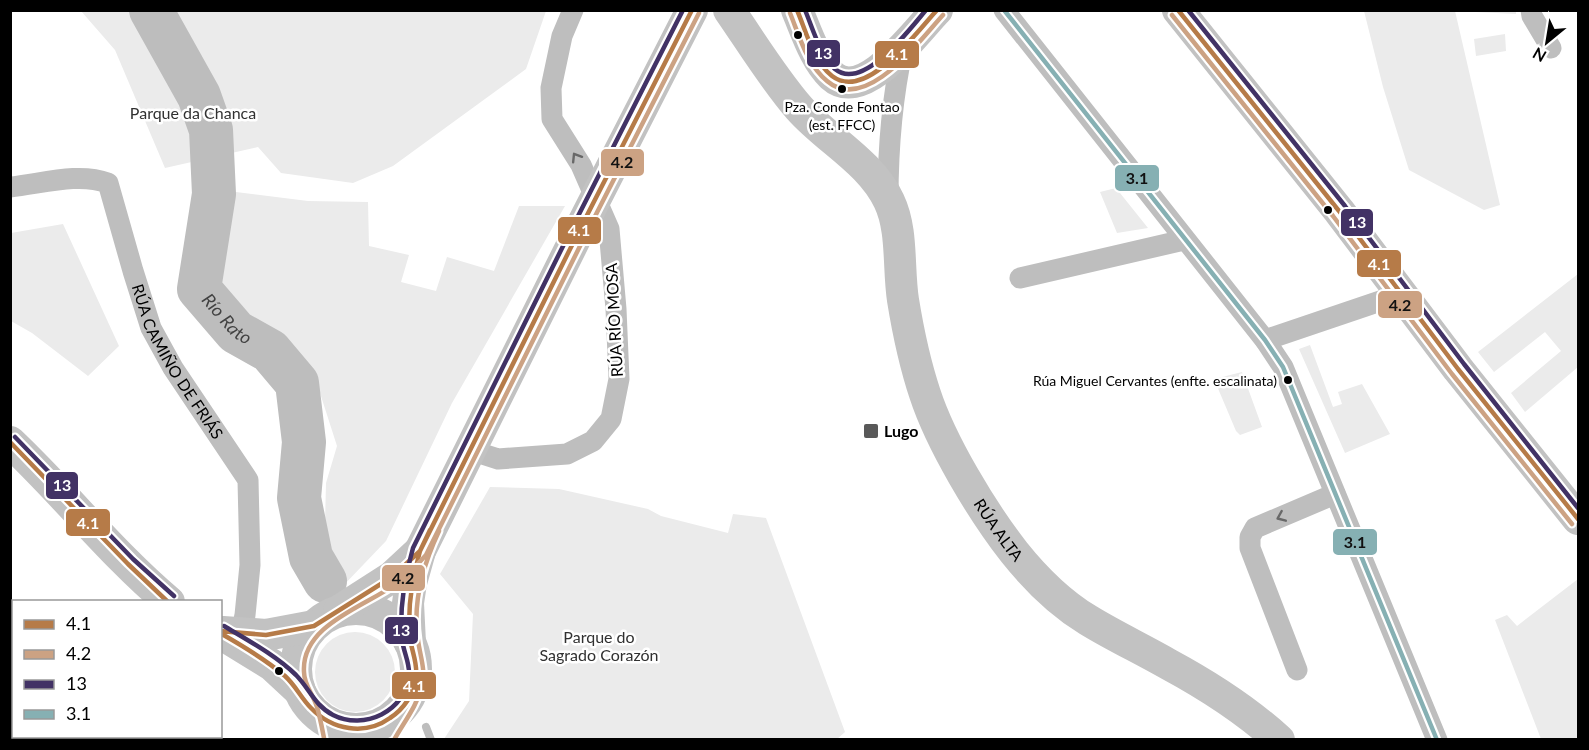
<svg xmlns="http://www.w3.org/2000/svg" width="1589" height="750" font-family="Lato,sans-serif">
  <rect width="100%" height="100%" fill="#fff"/>
  <path fill="#ebebeb" d="M81,11H546L526,69L393,166L353,183L281,173L258,147L165,168L115,50Z
    M1364,11H1516V14L1455,11L1500,205L1484,210L1409,170L1383,87Z
    M1505,34L1506,51L1476,56L1474,39Z
    M1116,188L1148,228L1117,233L1100,192Z
    M228,191L308,201L368,202L369,246L409,255L401,282L436,291L447,257L494,271L519,206H565L452,403L386,541L341,588L327,573L324,564L326,483L337,446L320,393L225,312L207,286L214,251L226,213Z
    M63,224L119,346L88,376L32,333L11,321L10,251H12L11,233Z
    M1578,274V367L1525,412L1511,393L1561,351L1545,332L1494,372L1478,352Z
    M1310,345L1333,407L1342,404L1338,392L1362,384L1390,434L1345,453L1299,349Z
    M1242,372L1262,427L1240,435L1236,431L1214,379Z
    M490,487L559,489L648,509L661,516L728,533L733,514L766,518L845,732L836,740L444,739L469,701L473,614L440,574Z
    M1578,579V739H1541L1495,620L1507,615L1517,626Z
    M315 672a40 40 0 1 1 80 0a40 40 0 1 1-80 0Z"/>
  <g fill="none" stroke-linecap="round" stroke-linejoin="round">
    <path stroke="#bdbdbd" stroke-width="8" d="M426,727L431,740"/>
    <path stroke="#bdbdbd" stroke-width="44" id="s1" d="M151,10L199,96L211,130L214,194L199,289L236,332L270,351L297,383L304,442L299,498L311,557L325,581"/>
    <g stroke="#bebebe" stroke-width="21">
      <path d="M1004,10L1265,340L1283,367L1437,740"/>
      <path d="M1531,10L1532,16L1551,48"/>
      <path id="s2" d="M10,187C41,184 78,172 108,183L133,271L151,328L173,368L248,480L250,565L245,615L241,634"/>
      <path d="M888,199C888,148 892,98 903,48"/>
      <path d="M1020,278L1184,240"/>
      <path d="M1265,340L1401,294"/>
      <path d="M470,450L498,459L567,454L593,441L611,419L619,379L616,309L609,229L581,165L552,119L551,88L562,36L573,10"/>
      <path d="M1297,670L1250,548V537L1255,528L1335,494"/>
    </g>
    <g stroke="#c2c2c2" stroke-width="32">
      <path id="s3" d="M729,10C752,43 773,78 799,108C827,140 870,161 889,201C903,230 898,268 903,300C908,331 915,364 925,394C941,443 982,511 1014,552C1034,577 1060,603 1088,620C1114,636 1142,649 1168,664C1207,685 1246,710 1279,740"/>
      <path d="M797,10C806,31 815,60 832,76C864,105 917,30 937,10"/>
      <path d="M1178,10L1339,211L1458,369L1578,519"/>
      <path d="M10,442C65,494 112,554 169,602"/>
      <circle cx="356" cy="669" r="60"/>
      <path d="M339,611L392,577L420,551"/>
      <path d="M223,632L266,635L314,626"/>
      <path d="M220,633L272,665L300,691"/>
      <path d="M410,643L408,603L411,583L420,551L581,227L692,10"/>
    </g>
    <g stroke="#fff" stroke-width="9">
      <path id="bus-1" d="M797,10C806,31 813,61 832,76C866,102 916,33 937,10
        M1178,10L1339,211L1458,369L1578,519
        M10,442L128,564L168,602
        M220,631L266,635L314,626L392,577L420,551L430,530
        M220,633C243,646 265,659 285,676C296,686 301,698 311,708C332,730 365,736 390,718C404,709 414,694 416,677C418,663 411,650 410,637C407,607 412,579 420,551L581,227L692,10"/>
    </g>
    <g stroke="#fff" stroke-width="9">
      <path id="bus-2" d="M790,13C799,35 807,65 827,81C866,114 919,41 943,15
        M1172,15L1333,216L1452,374L1572,524
        M324,738C322,728 320,717 317,707C313,694 304,685 304,672C301,625 364,607 396,584C407,576 417,565 426,555L588,230L699,13
        M394,740C404,722 417,706 422,686C426,670 420,656 418,640C412,602 423,565 439,531"/>
    </g>
    <g stroke="#fff" stroke-width="9">
      <path id="bus-3" d="M805,10C813,29 820,55 835,69C863,92 910,29 926,10
        M1188,10L1345,206L1464,364L1578,508
        M15,437L133,559L174,596
        M224,626C249,641 275,655 296,675C309,688 315,706 333,715C364,731 406,711 409,675C410,663 403,651 402,639C399,608 405,578 413,548L574,224L683,10"/>
    </g>
    <g stroke="#fff" stroke-width="9">
      <path id="bus-4" d="M1004,10L1265,340L1283,367L1437,740"/>
    </g>
    <use href="#bus-1" stroke="#b67b48" stroke-width="4.5"/>
    <use href="#bus-2" stroke="#cca283" stroke-width="4.5"/>
    <use href="#bus-3" stroke="#423265" stroke-width="4.5"/>
    <use href="#bus-4" stroke="#86b0b3" stroke-width="4.5"/>
  </g>
  <defs><path id="oneway-chevron" d="M-2-3.5L2.5 0L-2 3.5" fill="none" stroke-width="1.6" stroke-linecap="round" stroke-linejoin="round" transform="scale(1.5)"/></defs>
  <g stroke="#686868">
    <use href="#oneway-chevron" transform="translate(576 157) rotate(-122)"/>
    <use href="#oneway-chevron" transform="translate(1281 517) rotate(157)"/>
  </g>
  <g fill="#000" stroke="#fff" stroke-width="2">
    <circle cx="798" cy="35" r="5"/>
    <circle cx="842" cy="89" r="5"/>
    <circle cx="1328" cy="210" r="5"/>
    <circle cx="1288" cy="380" r="5"/>
    <circle cx="279" cy="671" r="5"/>
  </g>
  <rect fill="#595959" stroke="#fff" stroke-width="2" x="863" y="423" width="16" height="16" rx="3"/>
  <g text-anchor="middle" stroke-width="5" stroke-linejoin="round" paint-order="stroke">
    <g font-size="14" fill="#000" stroke="#fff">
      <text x="842" y="112">Pza. Conde Fontao<tspan x="842" dy="18">(est. FFCC)</tspan></text>
      <text x="1277" y="386" text-anchor="end">Rúa Miguel Cervantes (enfte. escalinata)</text>
    </g>
    <g font-size="16" fill="#313131" stroke="#fff">
      <text x="193" y="119">Parque da Chanca</text>
      <text x="599" y="643">Parque do<tspan x="599" dy="18">Sagrado Corazón</tspan></text>
    </g>
    <g font-size="16" fill="#000" stroke="#fff">
      <text transform="translate(614 320) rotate(-93)" y="6">RÚA RÍO MOSA</text>
      <text dy="6" stroke="none"><textPath href="#s2" startOffset="292">RÚA CAMIÑO DE FRIÁS</textPath></text>
      <text dy="6" stroke="none"><textPath href="#s3" startOffset="603">RÚA ALTA</textPath></text>
    </g>
    <g font-size="16" font-weight="bold" fill="#000" stroke="#fff" text-anchor="start">
      <text x="884" y="437">Lugo</text>
    </g>
    <g font-size="18" font-style="italic" fill="#424242" stroke="#fff">
      <text dy="6" stroke="none"><textPath href="#s1" startOffset="336">Río Rato</textPath></text>
    </g>
  </g>
  <g stroke="#fff" stroke-width="2">
    <rect x="806" y="39" width="35" height="29" rx="6" fill="#423265"/>
    <rect x="874" y="40" width="46" height="29" rx="6" fill="#b67b48"/>
    <rect x="600" y="148" width="45" height="29" rx="6" fill="#cca283"/>
    <rect x="1114" y="164" width="46" height="28" rx="6" fill="#86b0b3"/>
    <rect x="1340" y="208" width="34" height="29" rx="6" fill="#423265"/>
    <rect x="557" y="216" width="45" height="29" rx="6" fill="#b67b48"/>
    <rect x="1356" y="249" width="46" height="29" rx="6" fill="#b67b48"/>
    <rect x="1377" y="290" width="46" height="29" rx="6" fill="#cca283"/>
    <rect x="45" y="471" width="34" height="29" rx="6" fill="#423265"/>
    <rect x="65" y="508" width="46" height="29" rx="6" fill="#b67b48"/>
    <rect x="1332" y="528" width="46" height="28" rx="6" fill="#86b0b3"/>
    <rect x="381" y="564" width="45" height="28" rx="6" fill="#cca283"/>
    <rect x="384" y="616" width="35" height="29" rx="6" fill="#423265"/>
    <rect x="391" y="671" width="46" height="29" rx="6" fill="#b67b48"/>
  </g>
  <g font-size="16" text-anchor="middle" font-weight="bold" fill="#fff">
    <text x="823" y="59">13</text>
    <text x="897" y="60">4.1</text>
    <text x="1357" y="228">13</text>
    <text x="579" y="236">4.1</text>
    <text x="1379" y="270">4.1</text>
    <text x="62" y="491">13</text>
    <text x="88" y="529">4.1</text>
    <text x="401" y="636">13</text>
    <text x="414" y="692">4.1</text>
  </g>
  <g font-size="16" text-anchor="middle" font-weight="bold" fill="#111">
    <text x="622" y="168">4.2</text>
    <text x="1137" y="184">3.1</text>
    <text x="1400" y="311">4.2</text>
    <text x="1355" y="548">3.1</text>
    <text x="403" y="584">4.2</text>
  </g>
  <rect width="1589" height="750" fill="none" stroke="#000000" stroke-width="24"/>
  <rect x="12" y="600" width="210" height="138" fill="#ffffff" stroke="#999999" stroke-width="1.5"/>
  <rect x="24" y="620" width="30" height="9" fill="#b67b48" stroke="#999999" stroke-width="1.5"/>
  <text x="66" y="630" font-size="18" fill="#000000">4.1</text>
  <rect x="24" y="650" width="30" height="9" fill="#cca283" stroke="#999999" stroke-width="1.5"/>
  <text x="66" y="660" font-size="18" fill="#000000">4.2</text>
  <rect x="24" y="680" width="30" height="9" fill="#423265" stroke="#999999" stroke-width="1.5"/>
  <text x="66" y="690" font-size="18" fill="#000000">13</text>
  <rect x="24" y="710" width="30" height="9" fill="#86b0b3" stroke="#999999" stroke-width="1.5"/>
  <text x="66" y="720" font-size="18" fill="#000000">3.1</text>
  <g transform="translate(1547 42) rotate(210)" stroke="#ffffff" stroke-width="4.5" paint-order="stroke">
  <path d="M0-4.5L10 22L0 15L-10 22Z" fill="#000000"/>
  <text y="-9" font-size="16" font-weight="bold" text-anchor="middle" fill="#000000">N</text>
  </g>
</svg>
